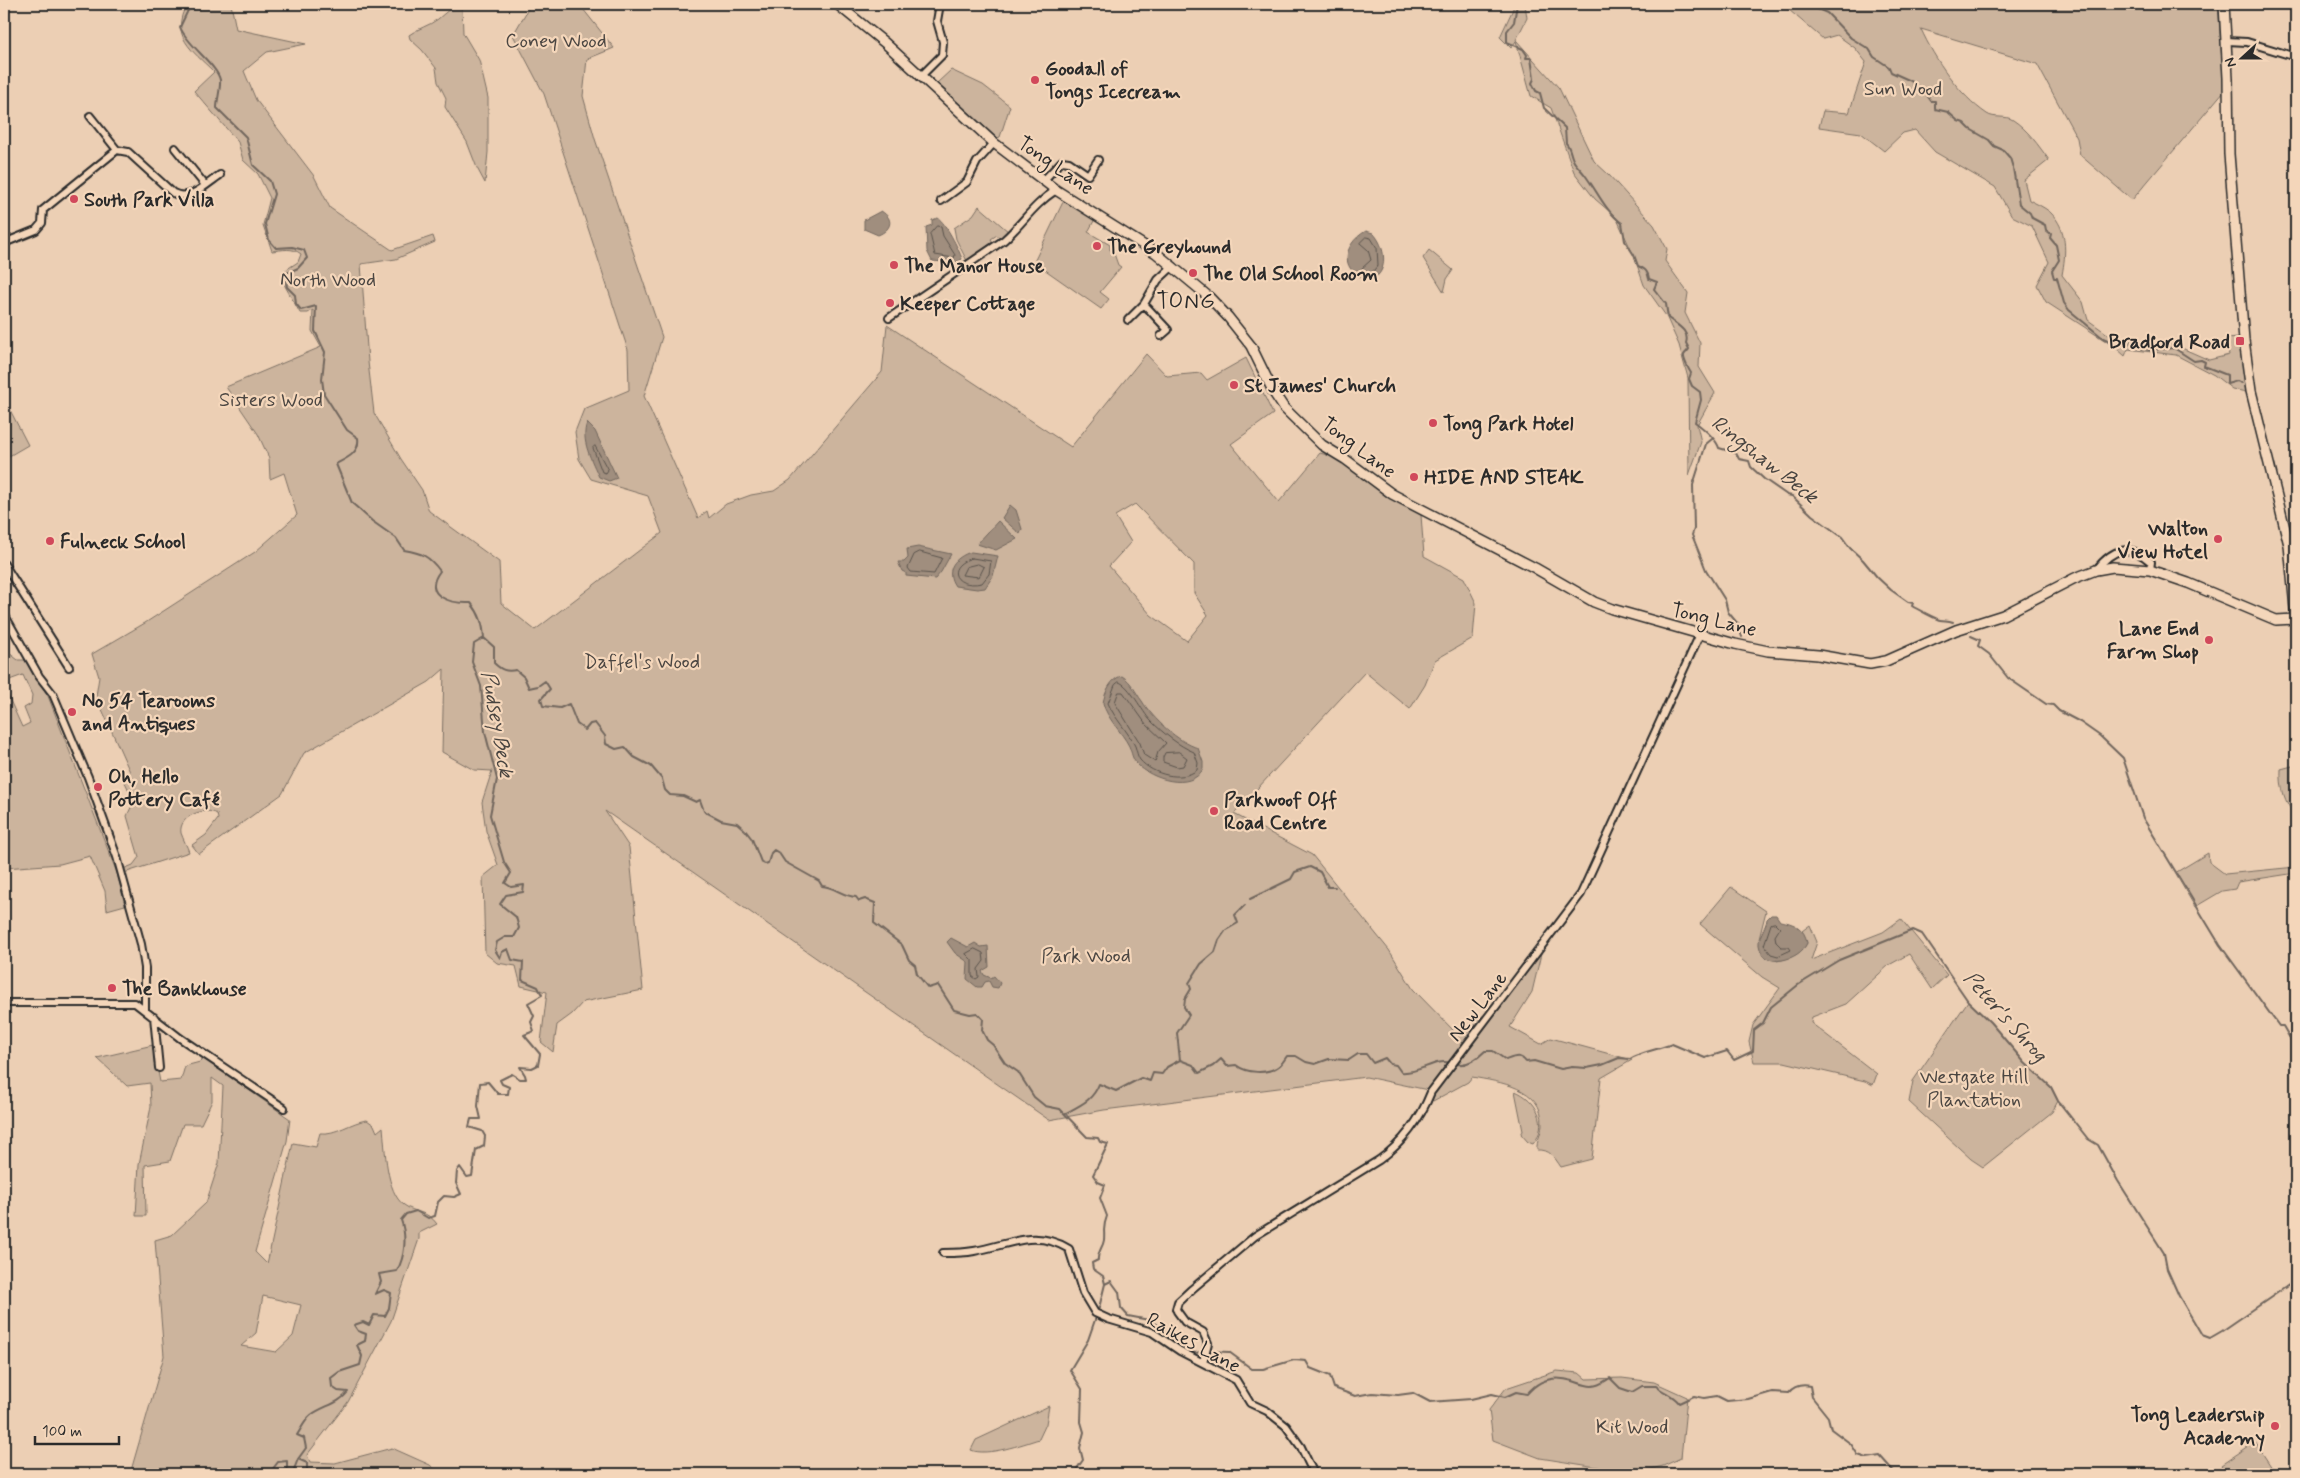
<svg xmlns="http://www.w3.org/2000/svg" width="2300" height="1478" font-family="Mynerve,sans-serif">
  <rect width="100%" height="100%" fill="#eccfb4"/>
  <filter id="ink" filterUnits="userSpaceOnUse"><feTurbulence type="fractalNoise" baseFrequency=".02" numOctaves="2"/><feDisplacementMap in="SourceGraphic" scale="10" xChannelSelector="R" yChannelSelector="G"/><feConvolveMatrix kernelMatrix="1 2 1 2 8 2 1 2 1" color-interpolation-filters="sRGB"/></filter>
  <g filter="url(#ink)">
    <path fill="#ccb49d" stroke="#7c7064" fill-rule="evenodd" d="M187,4H231L236,29L306,44L267,52L244,71L256,100L314,176L330,208L392,250L433,236L435,242L396,259L361,264L368,362L374,413L401,459L422,490L429,511L499,562L501,603L535,630L662,533L648,496L591,479L579,459L575,432L584,409L629,390L628,350L544,94L513,35L531,4H579L614,48L587,59L583,96L595,139L662,337L644,396L698,518L707,511L709,518L726,504L751,495L774,491L790,480L882,372L887,325L1071,447L1146,354L1167,376L1201,373L1207,380L1246,358L1273,414L1231,444L1279,502L1320,453L1334,457L1386,496L1421,515L1424,556L1464,578L1476,603L1473,638L1435,660L1425,685L1410,709L1365,672L1234,814L1312,855L1389,950L1413,989L1456,1033L1489,1012L1494,1015L1541,954L1532,992L1510,1027L1541,1044L1551,1038L1632,1060L1601,1078L1592,1159L1561,1167C1554,1157 1550,1149 1537,1150C1536,1141 1542,1133 1542,1124C1543,1087 1499,1082 1472,1077L1468,1082L1433,1101L1428,1090L1366,1077L1104,1110L1049,1120L605,811L629,847L643,990L583,1002L572,1014L557,1025L553,1052L541,1042L547,992L521,986L516,966L497,963L485,953L483,877L498,865L486,831L482,802L492,771L474,770L442,752L444,669L429,682L304,753L282,794L199,854L192,845L206,835L218,819L217,814C205,806 178,816 181,833C183,839 187,846 189,852L124,873L123,869L133,865L139,857L127,816L134,801L122,776L130,772L96,696L99,677L92,654L145,623L255,552L297,515L284,473L270,479L269,458L258,434L226,387L321,347L312,331L313,310L308,313H300L285,286L284,271L298,262L301,254C293,247 282,250 272,251L263,225L270,198L258,174L243,160L238,142L194,91L214,72C192,50 169,36 187,4ZM1135,504L1194,564V593L1208,615L1187,641L1151,615L1109,566L1131,542L1115,516Z
      M1513,4H1525L1527,18L1516,40L1559,88L1594,161L1609,175L1654,225L1667,249L1665,261L1688,293L1685,313L1700,343L1699,367L1715,393L1697,425L1701,442L1689,475L1688,378L1679,345L1666,316L1644,285L1634,256L1616,217L1595,199L1574,172L1551,108L1531,96L1516,41L1511,48L1500,37L1513,9Z
      M1782,4H2218L2224,91L2132,200L2080,155L2077,138L2037,64L1921,29C1935,60 1959,95 1987,114C1994,119 2006,115 2013,120C2027,129 2039,146 2049,160L2024,180L2029,200C2035,203 2044,207 2050,212C2068,229 2066,253 2062,275L2083,302L2088,320L2116,340H2129L2139,345L2168,342L2209,360L2229,355L2226,339L2239,338L2246,392L2232,389L2214,375L2176,355L2128,349L2125,356L2115,347L2046,302L2037,285L2049,262L2032,226L2012,216L1995,187L1935,152L1915,130L1903,133L1884,151L1861,133L1819,127L1823,111L1849,113L1866,62L1855,48L1837,35L1823,39Z
      M457,5L462,7L463,33L479,60L488,98V152L485,183L477,168L467,142L445,107L446,98L438,82L436,68L422,50L410,39L409,35C418,28 429,26 438,19C445,13 449,9 457,5Z
      M951,70L983,85L1010,106L1000,137L997,138L937,83Z
      M1064,200L1095,219L1088,232L1110,245V250L1113,251L1118,265L1121,267L1100,292L1109,299L1101,309L1034,262Z
      M979,206L1009,232L999,238L997,235L991,239L993,242L967,261L956,239L954,228L973,215Z
      M1429,250L1453,270L1447,279L1444,292L1423,258Z
      M8,406L28,445L4,459V408Z
      M4,649L18,660H25L48,696L117,873L125,905L107,910L105,891L90,856L60,864L4,868V687L22,727L30,723L24,708L31,704L32,695L23,675L4,682Z
      M2296,765L2292,791L2296,806V816C2284,802 2280,787 2281,769Z
      M2208,853L2209,862L2225,874L2296,867V873L2238,882L2235,889L2222,891L2195,907L2175,873Z
      M1731,887L1766,911L1759,939L1777,961C1788,959 1802,954 1807,943L1802,931L1810,925L1817,942L1811,960L1883,932L1901,919L1947,975L1932,989L1909,954L1889,965L1846,1004L1812,1017L1811,1023L1877,1074L1873,1085L1865,1081L1784,1062H1754L1749,1042L1753,1025L1780,988L1762,977L1700,924Z
      M1968,1001L1990,1022L2025,1063L2051,1087L2058,1101L2052,1112L1983,1167L1971,1159L1909,1102L1913,1081Z
      M153,1045L160,1082L181,1080L185,1066L200,1062L203,1058L290,1119L287,1141L255,1252L267,1264L293,1143L316,1147L320,1133C336,1135 351,1122 367,1120L374,1125L377,1132L383,1127C385,1147 386,1193 404,1205C416,1214 427,1210 437,1224L419,1233V1239L391,1321L348,1402L307,1455L310,1462L335,1463L392,1448L430,1465L440,1474H130L164,1356L155,1240L172,1235L206,1203L219,1163L223,1086L212,1078V1101L201,1124H183L170,1161L145,1165L146,1216H136L139,1164L151,1107L150,1083L127,1086L97,1058ZM263,1296L301,1305L293,1336L276,1352L241,1346L256,1333Z
      M1515,1091C1536,1099 1550,1124 1533,1144L1528,1142L1521,1134L1523,1131Z
      M1557,1371L1579,1373L1586,1379L1622,1378L1654,1382L1687,1397L1681,1458L1663,1466L1635,1473L1540,1458L1493,1440L1489,1410L1506,1388Z
      M1049,1406L1046,1424L1039,1439C1023,1444 987,1457 971,1450L976,1440Z
      M2255,1442L2276,1474H2227L2221,1465Z"/>
    <path fill="#a08e7e" stroke="#71665d" d="M881,211C895,219 891,230 878,235L864,229V220Z
      M938,218C945,222 959,249 962,259L956,263L932,261L927,251L926,227L932,225V220Z
      M1366,231L1373,233C1385,245 1390,272 1371,280C1339,274 1341,245 1366,231Z
      M587,423L595,431L617,478L609,481L599,477C592,461 580,440 587,423Z
      M1010,505L1016,510L1022,529L1020,534L1002,518Z
      M998,521L1017,539L996,550L977,544Z
      M918,547L951,554L941,572L935,579L906,576V573L902,571L898,562H904L908,558L907,549Z
      M971,552L998,556L993,576L985,588L977,589L955,586C944,570 955,557 971,552Z
      M1122,676C1132,682 1135,692 1142,701C1153,719 1178,742 1198,748L1203,762V769C1191,792 1151,779 1137,764C1132,759 1132,753 1129,746C1122,732 1107,719 1103,703C1105,692 1111,678 1122,676Z
      M1771,915H1776L1780,921C1794,923 1805,928 1807,943C1800,960 1763,971 1759,945C1758,936 1766,928 1767,919Z
      M951,938L968,947L975,943L981,947L988,946L989,967L982,971L984,975L991,978L994,976L1000,983L998,988L992,987L989,981L985,982L982,987H977L967,979L968,962L955,953L947,942Z"/>
    <g fill="none" stroke-linecap="round" stroke-linejoin="round">
      <path stroke="#5a534c" stroke-width="1" d="M937,226L941,227L943,236L955,255L954,258L935,255L930,234Z
        M1366,237L1371,238L1377,248L1378,265L1370,275L1361,269L1371,260L1368,250L1360,243Z
        M595,446L608,470L606,473L602,472L593,448Z
        M920,552L942,558L934,574L911,572L908,568L914,555Z
        M972,558L991,561L989,574L982,583C954,589 944,566 972,558Z
        M978,564L984,567L979,577L962,575L966,567Z
        M1119,682C1130,685 1142,712 1151,721C1163,733 1179,746 1194,752L1198,763L1197,770C1182,782 1153,775 1140,760C1137,756 1137,751 1135,746C1128,731 1114,718 1108,703L1115,685Z
        M1119,692H1123L1146,724L1166,743L1158,752L1155,762L1144,755L1140,743L1115,703Z
        M1179,752L1187,758L1183,766L1177,767L1163,762V757L1165,753Z
        M1775,923L1780,928L1775,936L1776,942L1781,947H1789L1791,950L1778,956L1771,954L1764,945L1771,924Z
        M975,949L983,953L984,961L978,969L979,977L976,979L972,976V960L966,954Z"/>
      <path stroke="#71665d" stroke-width="2" d="M191,4L180,27C187,45 218,66 220,80C221,87 217,100 217,108L246,137L253,165L270,181L274,194L265,224L269,240L276,248L292,247L304,250L307,258L298,268L285,274L287,287L295,295L296,304L301,310L316,306L315,331L325,352L322,379L324,394L347,430L358,438C360,453 347,458 336,464L352,503L372,521L396,538L404,550C422,553 429,556 440,571C421,596 451,604 471,603C480,614 483,624 484,638
        M1517,4L1514,22L1507,31V42L1523,49L1527,55L1526,58H1531L1534,79L1532,83L1536,91L1540,93L1544,108L1565,128L1566,143C1571,148 1570,157 1575,163C1578,167 1582,171 1585,175C1597,191 1606,212 1622,223L1625,241L1634,255L1638,266C1645,269 1648,271 1649,279L1657,282L1654,289L1666,304L1668,318C1677,325 1690,331 1686,343L1689,349C1688,351 1685,353 1684,355C1683,359 1689,370 1691,373L1689,379L1692,386L1700,392L1701,400L1695,422C1703,428 1716,438 1719,448L1736,453L1739,459L1749,461L1751,467L1764,479L1787,495L1792,496L1812,515L1842,537L1850,548L1863,560L1877,577L1891,590L1908,602L1913,603L1912,606C1915,608 1938,620 1940,620C1945,621 1948,620 1953,622
        M1812,4L1815,8L1827,13L1851,38L1869,49L1874,57L1889,67L1891,72L1911,81L1919,90L1924,91L1931,101H1935V109L1948,112L1958,121L1964,123L1970,129L1989,140L1994,146L2003,150L2010,158L2013,168L2019,204L2030,213L2032,218L2045,225L2046,230L2051,234L2050,238L2056,245L2059,260L2052,271L2054,278H2057L2064,303L2069,310L2103,338L2117,344L2125,341L2140,348L2150,350L2174,348L2194,361L2201,360L2205,362L2204,366L2227,375V384L2237,381L2242,383
        M1712,439L1706,444L1693,485L1694,529L1692,535L1706,570L1725,600L1728,612L1738,624L1742,637
        M1971,636L1980,640L1978,646L1989,654L2008,678L2046,704L2053,705L2059,711L2080,722L2100,736L2123,758L2143,818L2220,945L2279,1026H2283L2296,1049
        M484,638L494,647V663C501,670 506,672 516,670L524,677L529,688L538,686L545,681L550,689L541,699L543,706L560,708L569,704L577,724L585,730L590,724L595,723L605,736L606,744L616,749L625,747L634,757L651,766L662,779L665,790L670,795L683,796L696,802L700,800L704,811L721,820L737,823L745,830L752,839L761,862L765,864L768,863L771,853L774,850L779,853L785,862L819,881L822,886C835,887 842,896 856,897L859,901L865,899L875,903L874,923L902,945L909,960L915,965L917,974L928,988L938,985L954,1010L970,1014L977,1013L983,1019L982,1030L987,1040L993,1045L1005,1063L1018,1072L1034,1097L1045,1106L1060,1109L1087,1137L1098,1138L1100,1142L1108,1144L1093,1175L1098,1182L1105,1185L1100,1198L1107,1216C1102,1229 1105,1229 1104,1240C1103,1248 1097,1251 1098,1260L1092,1263L1093,1269L1103,1276L1105,1284L1098,1312
        M1250,899L1291,879L1295,872L1310,867L1320,872L1328,887H1335
        M1180,1060L1177,1033L1189,1015L1184,1007L1185,999L1191,989L1189,983L1201,964L1215,952L1219,940L1226,930L1238,923L1235,915L1245,905
        M1456,1064C1467,1066 1478,1058 1485,1051H1493L1506,1060C1514,1057 1520,1054 1526,1062L1534,1061L1561,1069L1572,1067L1587,1068L1602,1065L1619,1058L1630,1059C1643,1051 1657,1050 1672,1044L1705,1058L1727,1051L1734,1060L1753,1051L1754,1030L1763,1023L1771,1007L1798,985L1839,960L1913,930L1922,934L1968,1001L1990,1022L2025,1063L2051,1087L2058,1101L2088,1139L2098,1145L2118,1181L2164,1253L2167,1269L2179,1296L2202,1335L2210,1338L2222,1331L2296,1280
        M1066,1113C1081,1105 1093,1100 1099,1084L1116,1091L1141,1078L1150,1081L1153,1073L1162,1074L1167,1067L1180,1060L1193,1065L1199,1073L1213,1066L1221,1059L1227,1066L1236,1065C1246,1073 1267,1075 1279,1066C1282,1064 1285,1059 1287,1056H1296L1306,1062L1315,1064L1329,1059L1349,1060L1358,1054H1366L1373,1063L1385,1058L1390,1064L1396,1065L1401,1072C1420,1074 1434,1058 1451,1063
        M1105,1284L1111,1281L1119,1292L1121,1308L1128,1316L1149,1320L1164,1329L1177,1343L1195,1353L1207,1351L1229,1352L1252,1369H1263L1294,1360L1306,1361L1310,1368L1330,1376L1334,1388L1355,1396L1372,1393L1398,1395L1413,1393L1430,1402L1471,1399L1492,1394L1505,1397L1516,1392L1527,1394C1539,1379 1554,1375 1573,1381C1579,1383 1586,1386 1592,1386C1599,1386 1605,1381 1610,1378L1620,1388L1632,1392L1642,1386H1656C1664,1393 1673,1395 1679,1403L1694,1396L1704,1398L1717,1396L1727,1401L1748,1399L1772,1392L1788,1393C1794,1386 1801,1384 1810,1386L1812,1397L1828,1417L1831,1429L1851,1444L1858,1455L1867,1458L1880,1456L1896,1474
        M298,1459L307,1463V1471L302,1474
        M269,1474L278,1462L287,1461V1471L293,1472L298,1459L306,1448L304,1438L297,1435C301,1429 305,1420 311,1415C323,1406 339,1404 348,1392L338,1391L332,1387L331,1378L339,1372L360,1365L362,1356L357,1345L365,1341L366,1334L358,1331L354,1325L363,1322L369,1325L374,1315L385,1316L389,1308L391,1293L384,1290L375,1294L381,1282L379,1274L397,1271C405,1256 407,1237 401,1220L406,1214L416,1211L428,1218L435,1216L438,1202L444,1196L454,1197L461,1194L456,1183L457,1171L460,1167L467,1177L472,1176L476,1150L484,1146L485,1136L482,1131L469,1127L471,1119H481L478,1106L480,1083L488,1082L498,1094H508L509,1087L502,1084L500,1080L512,1074L520,1079H526L525,1075L520,1067L532,1068L538,1065L540,1054L524,1035L534,1031L531,1022L534,1016L528,1003L542,995L538,987L522,980L523,962L512,960L508,949L502,952L500,958L495,950L497,942L505,937H514L519,928L516,917L500,904L506,895L523,892L524,885L511,887L505,883L511,873L504,862L490,815L497,779L485,732L481,686L472,662L474,644L484,638
        M1073,1474L1083,1460L1080,1448L1084,1432L1081,1422L1082,1389L1070,1370L1088,1340L1096,1317"/>
      <g stroke="#2b2b2b" stroke-width="10">
        <path id="street" d="M2227,41L2247,42L2296,57
          M920,77L942,55L943,42L937,21L940,4
          M90,116L117,150
          M175,148L205,185
          M117,150L128,152L173,193C190,202 205,185 220,175
          M1043,181L1062,161L1069,162L1088,175L1098,160
          M941,201L967,182L977,162L994,143
          M4,243L36,230L42,223L43,210L117,150
          M1144,304L1168,330L1161,336
          M889,318L1004,240C1024,222 1033,205 1056,190
          M1128,320L1144,304L1158,280L1173,266
          M4,564L69,667
          M2096,570C2113,548 2130,543 2151,562L2150,570
          M4,614L39,676L53,694L88,777L117,857L141,944L145,968V1010
          M4,1003H135L180,1038L284,1108
          M154,1017L159,1068
          M943,1253C953,1253 964,1253 974,1251C1010,1245 1034,1228 1069,1249L1083,1293L1095,1313L1108,1319L1152,1332L1180,1351L1236,1380L1250,1403L1267,1411L1286,1426L1301,1447L1314,1474
          M1176,1309L1178,1302L1192,1289L1255,1236L1379,1160C1404,1142 1420,1120 1431,1092L1581,894L1700,634
          M1177,1311L1185,1322L1203,1332L1208,1343L1203,1362"/>
      </g>
      <g stroke="#2b2b2b" stroke-width="12">
        <path id="secondary" d="M837,4L885,43L994,143L1056,190L1156,253L1209,297L1228,317L1251,346L1274,393L1284,408L1322,445L1345,459L1392,494L1535,568L1594,602L1612,609L1735,644L1768,651L1818,655L1870,664L1886,661L1956,630L2003,615L2075,578L2096,570L2113,567L2150,570L2188,583L2276,620L2296,619
          M2224,4L2228,78L2229,154L2244,340L2251,391L2289,545L2296,619"/>
      </g>
      <use href="#street" stroke="#f4d6ba" stroke-width="6"/>
      <use href="#secondary" stroke="#f4d6ba" stroke-width="9"/>
    </g>
  </g>
  <g fill="#d1495b" stroke="#f4d6ba" stroke-width="2">
    <circle cx="1035" cy="80" r="5"/>
    <circle cx="74" cy="199" r="5"/>
    <circle cx="1097" cy="246" r="5"/>
    <circle cx="894" cy="265" r="5"/>
    <circle cx="1193" cy="273" r="5"/>
    <circle cx="890" cy="303" r="5"/>
    <rect x="2235" y="336" width="10" height="10" rx="2.5"/>
    <circle cx="1234" cy="385" r="5"/>
    <circle cx="1433" cy="423" r="5"/>
    <circle cx="1414" cy="477" r="5"/>
    <circle cx="2218" cy="539" r="5"/>
    <circle cx="50" cy="541" r="5"/>
    <circle cx="2209" cy="640" r="5"/>
    <circle cx="72" cy="712" r="5"/>
    <circle cx="98" cy="787" r="5"/>
    <circle cx="1214" cy="811" r="5"/>
    <circle cx="112" cy="988" r="5"/>
    <circle cx="2275" cy="1426" r="5"/>
  </g>
  <g text-anchor="middle" stroke-width="4.5" stroke-linejoin="round" paint-order="stroke">
    <g font-size="20" fill="#4b4642" stroke="#f4d6ba">
      <text x="556" y="47">Coney Wood</text>
      <text x="1903" y="95">Sun Wood</text>
      <text x="328" y="286">North Wood</text>
      <text x="271" y="406">Sisters Wood</text>
      <text x="642" y="668">Daffel's Wood</text>
      <text x="1086" y="962">Park Wood</text>
      <text x="1974" y="1083">Westgate Hill<tspan x="1974" dy="23">Plantation</tspan></text>
      <text x="1632" y="1433">Kit Wood</text>
    </g>
    <g font-size="20" font-weight="bold" fill="#2b2b2b" stroke="#f4d6ba" text-anchor="start">
      <text x="1045" y="75">Goodall of<tspan x="1045" dy="23">Tongs Icecream</tspan></text>
      <text x="84" y="206">South Park Villa</text>
      <text x="1107" y="253">The Greyhound</text>
      <text x="904" y="272">The Manor House</text>
      <text x="1203" y="280">The Old School Room</text>
      <text x="900" y="310">Keeper Cottage</text>
      <text x="2230" y="348" text-anchor="end">Bradford Road</text>
      <text x="1244" y="392">St James' Church</text>
      <text x="1443" y="430">Tong Park Hotel</text>
      <text x="1424" y="484">HIDE AND STEAK</text>
      <text x="2208" y="535" text-anchor="end">Walton<tspan x="2208" dy="23">View Hotel</tspan></text>
      <text x="60" y="548">Fulneck School</text>
      <text x="2199" y="635" text-anchor="end">Lane End<tspan x="2199" dy="23">Farm Shop</tspan></text>
      <text x="82" y="707">No 54 Tearooms<tspan x="82" dy="23">and Antiques</tspan></text>
      <text x="108" y="783">Oh, Hello<tspan x="108" dy="23">Pottery Café</tspan></text>
      <text x="1224" y="806">Parkwoof Off<tspan x="1224" dy="23">Road Centre</tspan></text>
      <text x="122" y="995">The Bankhouse</text>
      <text x="2265" y="1421" text-anchor="end">Tong Leadership<tspan x="2265" dy="23">Academy</tspan></text>
    </g>
    <g font-size="20" fill="#2b2b2b" stroke="#f4d6ba">
      <text transform="translate(1056 165) rotate(35)" y="7">Tong Lane</text>
      <text transform="translate(1359 447) rotate(37)" y="7">Tong Lane</text>
      <text transform="translate(1714 619) rotate(14)" y="7">Tong Lane</text>
      <text transform="translate(1477 1006) rotate(-52)" y="7">New Lane</text>
      <text transform="translate(1194 1342) rotate(29)" y="7">Raikes Lane</text>
    </g>
    <g font-size="21" font-style="italic" fill="#484440" stroke="#f4d6ba">
      <text transform="translate(1765 459) rotate(38)" y="7">Ringshaw Beck</text>
      <text transform="translate(498 724) rotate(80)" y="7">Pudsey Beck</text>
      <text transform="translate(2006 1016) rotate(48)" y="7">Peter's Shrog</text>
    </g>
    <g font-size="22" letter-spacing="1" fill="#2b2b2b" stroke="#f4d6ba">
      <text x="1186" y="308">TONG</text>
    </g>
  </g>
  <rect width="2300" height="1478" fill="none" stroke="#f4d6ba" stroke-width="20"/>
  <rect x="10" y="10" width="2280" height="1458" fill="none" stroke="#2b2b2b" stroke-width="2" filter="url(#ink)"/>
  <g transform="translate(2242 58) rotate(249)" stroke="#f4d6ba" stroke-width="4" paint-order="stroke">
  <path d="M0-4L9 19L0 12L-9 19Z" fill="#2b2b2b"/>
  <text y="-8" font-size="14" font-weight="bold" text-anchor="middle" fill="#2b2b2b">N</text>
  </g>
  <path d="M35 1436v8h84v-8" fill="none" stroke="#2b2b2b" stroke-width="2.5"/>
  <text x="42" y="1436" font-size="15" fill="#2b2b2b" stroke="#f4d6ba" stroke-width="4" paint-order="stroke">100 m</text>
</svg>
